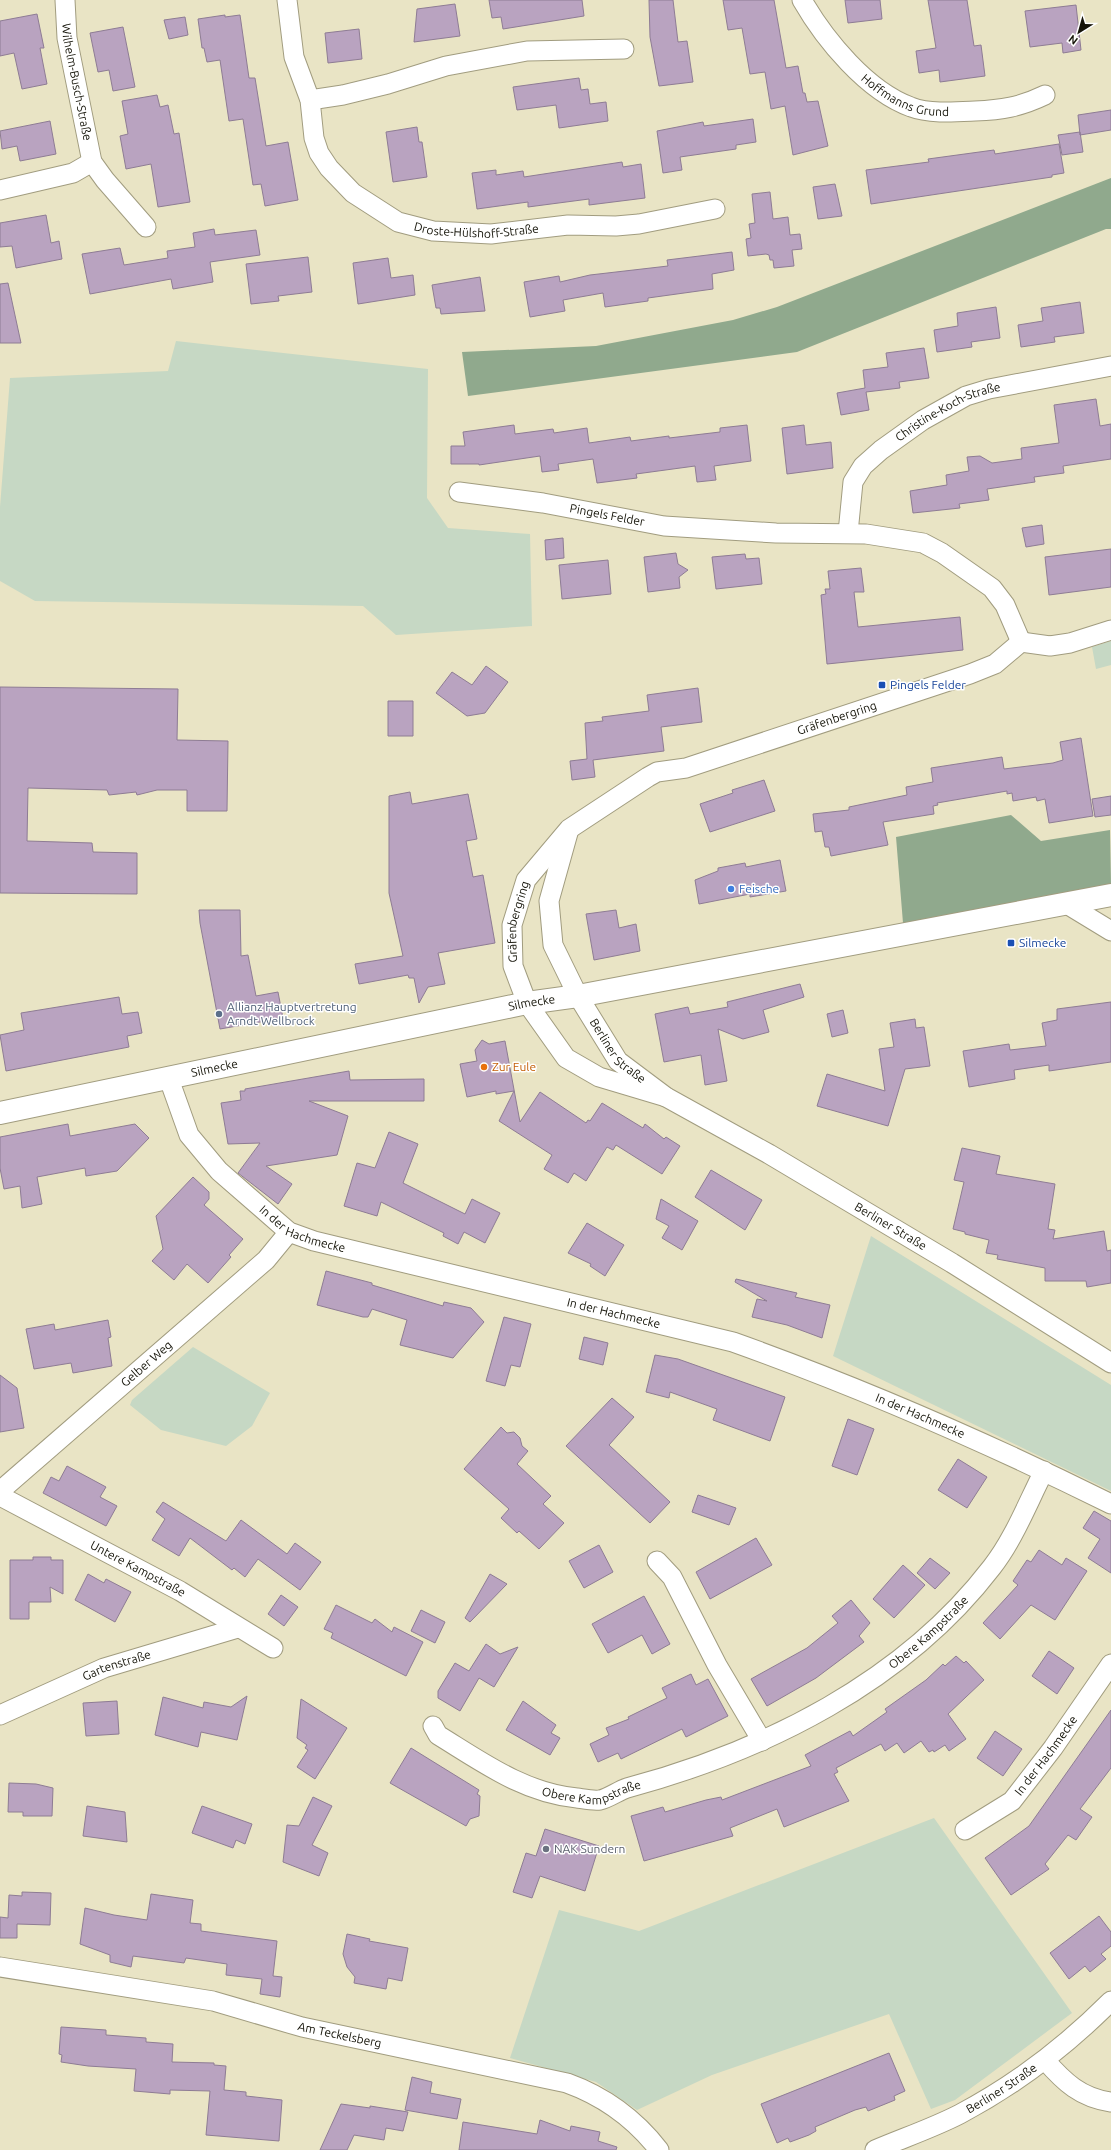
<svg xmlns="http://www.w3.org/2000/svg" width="1111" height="2150" font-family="Ubuntu,sans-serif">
  <rect width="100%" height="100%" fill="#e9e4c5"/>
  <path fill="#c6d8c4" d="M176,341L428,369L427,498L448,528L530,534L532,626L396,635L363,606L35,601L0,581V507L10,378L168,371Z
    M1111,641V665L1096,669L1092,647Z
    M871,1236L1111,1385V1491L833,1356Z
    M193,1347L270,1393L252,1426L226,1446L161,1430L130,1405L132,1400Z
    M934,1818L1072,2013L955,2100L931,2109L889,2014L712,2075L637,2110L596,2082L510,2058L559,1910L639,1931Z"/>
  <path fill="#90a98d" d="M1111,178V229H1106L797,352L468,396L462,352L596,346L733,320L777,307Z
    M1011,815L1041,841L1110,830L1111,884L903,923L896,837Z"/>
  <path fill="#b9a3c0" stroke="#8e7c94" d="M489,0H582L584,16L503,29L501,17L492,18Z
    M649,0H673L678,42L687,41L693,82L659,86L650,37Z
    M723,0H774L786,68L798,66L803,93H805L807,102L818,101L828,146L793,155L785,106L771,109L765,72L750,74L742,28L728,30Z
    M845,0H880L882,19L848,23Z
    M928,0H967L974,46L981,45L985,76L940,82L939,70L919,73L916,51L936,48Z
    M455,4L460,36L414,42L417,9Z
    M1076,5L1081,50L1063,53L1062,43L1030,47L1025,11Z
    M37,14L44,48H40L47,84L22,89L14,53L0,56V21Z
    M225,15V17L240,15L249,78H255L266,146L288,142L298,200L265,206L261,184L253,185L243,119L229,121L220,60L207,62L204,48H202L198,19Z
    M185,17L188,35L169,39L164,20Z
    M123,27L135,87L113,91L109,70L98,72L90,33Z
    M359,29L362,59L328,63L325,33Z
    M579,78L581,90L588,89L590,104L606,102L608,121L559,128L556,105L517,110L513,87Z
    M157,95L160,107L168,105L174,134L179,133L190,202L158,207L151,164L126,169L120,136L128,134L122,101Z
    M1111,110V130L1080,135L1078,115Z
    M753,119L756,142L736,145V149L680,157L682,170L663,173L657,131L703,122L704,126Z
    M50,121L56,154L20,161L17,146L2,149L0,131Z
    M417,127L419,142H422L427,177L393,182L386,132Z
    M1080,132L1083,152L1062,155L1058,135Z
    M1059,144L1064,173L1052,175V177L871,204L866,170L929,162L928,159L994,150L995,154Z
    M622,162L623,167L641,164L645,198L589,205V199L528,207V202L477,209L472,173L496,170V175L523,171L524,177Z
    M835,184L842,216L818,219L813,187Z
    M770,192L773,219L788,217L790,235L800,234L802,249L792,250L794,266L774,268L773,260H770L769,255L766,254L748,256L746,239L751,238L749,224L755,223L752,194Z
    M46,215L51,243L59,241L62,259L16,268L12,246L0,247V223Z
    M214,229L215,235L256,230L260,255L210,262L213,282L173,289L171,279L90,294L82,254L120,248L124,265L168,258L167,251L195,247L193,233Z
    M732,252L734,270L712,274L713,289L648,298V301L605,307L603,293L563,300L565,311L530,317L524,282L559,276L560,282L590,275L668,266L667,260Z
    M308,257L312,292L278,296L279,301L251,304L246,264Z
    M388,258L391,278L413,275L415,295L358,304L353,263Z
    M480,277L485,311L441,314L440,308H436L432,285Z
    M8,283L21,343H0V284Z
    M1080,302L1084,333L1054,337L1055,342L1021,347L1018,325L1043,321L1041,308Z
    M996,307L1000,338L971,342L972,347L937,352L934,330L958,326L957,313Z
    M924,348L929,378L899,382L900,388L866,392L869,410L841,415L837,393L865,388L863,370L888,367L886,353Z
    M1096,399L1100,426L1111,424V459L1063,466L1064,473L1034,477L1035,482L987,489L989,500L959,504L960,508L913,513L910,491L947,485L946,475L969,471L967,457L980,456L992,463L1022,459L1021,448L1059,443L1054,405Z
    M514,425L515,434L553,429L554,433L587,428L589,443L630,437L631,441L669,436V438L720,432V428L747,425L751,461L714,466L716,480L697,482L695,466L636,474L637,478L597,483L593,459L558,464L559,470L542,472L540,456L479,465V464H451V446H465L463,432Z
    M804,425L806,445L831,442L833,468L787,474L782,428Z
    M1042,525L1044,544L1026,547L1022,528Z
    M563,538L564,558L546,560L545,540Z
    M1111,549V587L1049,595L1045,557Z
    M676,553L678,564L688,570L679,577L680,588L648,592L644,557Z
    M745,554L746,559L759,558L762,584L716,589L712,557Z
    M608,560L611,594L562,599L559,565Z
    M861,568L864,592H854L858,627L960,617L963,650L827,664L821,595L826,594L825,589H830L828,571Z
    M486,666L508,682L485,713L467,716L436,693L452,672L472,685Z
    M0,687L178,689L177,740L228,741L227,811H187V790H157L137,795L136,792L109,795L107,790L28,788L27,841L92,843L93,852L137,853V894L0,893Z
    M698,688L702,722L661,727L664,751L593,760L595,777L572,780L570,761L587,759L585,723L603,721L602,717L649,711L647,695Z
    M388,701H413V736H388Z
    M1081,738L1093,816L1049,823L1045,799L1037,801L1036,797L1013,801L1012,793L1007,794V791L937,803L938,805L933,806L934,814L883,822L888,845L831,856L829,847H825L822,831L815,832L813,814L849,810V807L907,795L906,787L933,782L931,768L1002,757L1004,769L1053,763L1063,760L1060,742Z
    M764,780L775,811L710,832L700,804L733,793L732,790Z
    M410,792L412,804L468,794L477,839L466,841L473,877L483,875L495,943L438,953L445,984L428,987L419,1003L414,978H409L408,975L359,984L355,964L403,956L389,893V796Z
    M1111,796V815L1095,817L1092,799Z
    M780,860L786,891L750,897V894L699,904L695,880L718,871V868L745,863L746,867Z
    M199,910H240L241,956L248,955L256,996L278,992L283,1018L220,1029L200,923Z
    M616,910L619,928L636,924L640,951L594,960L586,914Z
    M800,984L804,997L763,1010L769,1032L743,1039L718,1029L727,1081L705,1085L701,1055L664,1062L655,1014L688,1007L690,1014L728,1007L727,1002Z
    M119,997L122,1014L138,1012L142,1033L127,1036L129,1047L6,1071L0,1035L24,1030L21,1013Z
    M1111,1002V1062L1049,1071V1065L1014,1070L1015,1079L969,1087L963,1051L1009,1044L1010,1050L1046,1046L1042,1023L1057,1020V1009Z
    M843,1010L848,1033L832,1037L827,1014Z
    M915,1019L916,1028L924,1027L930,1066L905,1069L888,1126L817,1106L827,1074L885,1091L879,1049L894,1047L890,1023Z
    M482,1040L489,1044L505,1041L520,1122L540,1092L586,1123L588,1120L590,1121L602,1103L643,1128L645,1124L664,1139L666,1137L680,1146L662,1174L616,1145L613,1150L607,1147L586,1181L574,1173L568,1183L544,1169L552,1155L499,1121L514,1091L496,1094V1091L467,1097L460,1064L477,1061L475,1050Z
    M349,1071L350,1080L424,1079V1101H309L348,1116L337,1155L266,1166L292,1184L278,1204L238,1173L260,1143L228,1144L221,1103L241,1100L240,1091H245V1089Z
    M68,1124L70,1136L135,1124L149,1138L117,1171L86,1176L85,1168L37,1177L42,1204L22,1208L20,1186L4,1189L0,1168V1137Z
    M389,1132L418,1144L403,1183L465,1214L472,1199L500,1213L485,1243L464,1232L458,1244L443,1236L444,1233L381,1202L377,1216L344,1206L357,1163L375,1168Z
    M962,1148L1000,1156L996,1174L1055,1184L1048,1229L1055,1230L1053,1239L1104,1231L1107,1251L1111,1250V1283L1087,1287L1086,1281H1045V1268L997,1259L998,1255L986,1253L989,1240L965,1234V1232L953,1229L964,1182L954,1180Z
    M711,1170L762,1200L745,1230L695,1197Z
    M193,1177L209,1192V1199L204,1205L243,1239L229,1255L231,1257L208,1283L187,1264L174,1280L152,1261L163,1249L156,1216Z
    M661,1199L698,1221L682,1250L662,1238L669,1226L656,1219Z
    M587,1223L624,1245L605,1276L590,1266L591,1264L568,1253Z
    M326,1271L372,1283V1285L443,1306L444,1302L471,1308L484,1322L453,1358L400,1345L407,1320L372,1309L368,1317H363L317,1305Z
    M736,1279L797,1293L795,1297L830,1305L822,1338L787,1325L752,1317L757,1299L767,1301L735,1282Z
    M504,1317L531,1324L520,1367L511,1365L505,1386L486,1381Z
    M108,1320L111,1337L108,1338L112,1366L73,1373L71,1363L34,1369L26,1329L54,1324L55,1330Z
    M584,1337L608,1343L603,1365L579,1359Z
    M655,1355L678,1359L785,1397L770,1441L713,1420L717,1409L670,1392L669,1398L646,1392Z
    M0,1375L17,1388L24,1428L0,1432Z
    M612,1398L634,1417L609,1445L670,1502L650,1523L566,1446Z
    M848,1419L874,1429L857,1475L832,1466Z
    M501,1427L507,1433L514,1432L520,1438L522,1446L528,1451L517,1464L551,1496L543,1504L564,1523L539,1549L519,1531L517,1533L501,1518L509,1509L464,1469Z
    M958,1459L987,1477L967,1508L938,1490Z
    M67,1466L106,1487L100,1497L117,1506L106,1526L43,1493L51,1477L59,1481Z
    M698,1495L736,1508L729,1525L692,1512Z
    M163,1502L226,1541L241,1520L287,1554L295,1543L321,1562L300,1590L258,1559L245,1577L234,1568L232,1570L190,1538L179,1556L152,1540L165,1519L156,1512Z
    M1094,1511L1111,1521V1573L1088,1558L1100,1539L1083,1528Z
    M756,1538L772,1565L710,1599L696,1572Z
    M599,1545L613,1572L584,1588L569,1561Z
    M1039,1550L1062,1565L1066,1558L1087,1571L1055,1620L1031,1605L1000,1639L983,1623L1018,1585L1013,1581L1027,1560L1031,1562Z
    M33,1557H51V1560H63V1594L50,1587L51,1602H29V1619H10V1560H33Z
    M930,1558L950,1573L935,1589L917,1573Z
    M903,1565L925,1585L894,1618L873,1599Z
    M88,1574L104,1583L106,1579L131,1592L115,1622L75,1600Z
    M490,1574L507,1584L470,1622L465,1618Z
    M281,1595L298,1607L284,1626L268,1614Z
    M644,1596L670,1644L652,1654L642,1635L608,1653L592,1624Z
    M851,1600L870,1623L859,1636L864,1642L816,1678L767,1706L751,1679L807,1648L838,1623L832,1616Z
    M336,1605L372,1623L375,1619L392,1632L394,1627L423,1642L406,1676L331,1638L333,1633L324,1629Z
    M421,1610L445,1622L435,1643L411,1631Z
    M486,1644L500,1654L518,1647L494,1687L479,1678L460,1711L438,1698V1691L455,1663L469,1671Z
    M1049,1651L1074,1668L1057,1694L1032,1676Z
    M956,1656L964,1663L966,1661L984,1680L948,1714L966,1739L949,1751L945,1745L934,1752L933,1750L929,1752L921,1741L904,1753L897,1743L885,1751L881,1744L836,1768L838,1772L834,1774L849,1801L784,1827L777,1809L730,1828L733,1836L644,1861L631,1816L663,1807L665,1812L706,1800L721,1797L722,1800L811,1766L805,1755L850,1731L853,1736L887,1712L885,1709L926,1680L943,1664L945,1666Z
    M691,1674L696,1685L708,1679L728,1716L686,1737L682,1729L621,1759L618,1753L598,1762L590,1744L609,1735L606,1728L629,1719L628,1717L667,1698L662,1688Z
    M247,1696L237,1740L201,1732L198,1747L155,1735L163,1697L203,1708L204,1702L231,1707Z
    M301,1699L347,1728L315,1779L297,1767L308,1750L305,1748L307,1745L297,1738Z
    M117,1701L119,1734L86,1736L83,1703Z
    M523,1701L556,1725L551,1733L560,1738L550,1755L506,1730Z
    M1111,1710V1768L1080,1809L1092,1817L1076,1840L1068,1835L1045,1864L1049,1869L1011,1895L985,1858L1029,1826Z
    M995,1731L1022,1749L1003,1776L977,1758Z
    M411,1748L479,1790L477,1794L480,1796L479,1816L470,1819L466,1826L390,1783Z
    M9,1783L36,1784L53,1788L52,1816H23V1812H8Z
    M313,1797L332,1806L312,1845L328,1853L319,1876L283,1862L287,1825L299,1826Z
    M87,1806L125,1812L127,1842L83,1836Z
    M202,1806L252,1824L245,1844L236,1840L233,1848L192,1833Z
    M545,1829L599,1846L585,1891L540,1876L532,1898L513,1892L526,1853L536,1856Z
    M22,1892L51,1893L50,1925L17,1924V1938H0V1917L8,1918L9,1895L22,1896Z
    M151,1894L193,1900L190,1923L201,1924V1931L277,1941L273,1976L282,1977L280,1997L260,1994L262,1979L226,1975L227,1964L186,1958L184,1963L133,1956L131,1967L110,1962V1955L80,1944L85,1908L114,1915L147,1920Z
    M1099,1916L1111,1932V1946L1101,1954L1106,1959L1090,1972L1085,1966L1069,1979L1050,1953Z
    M347,1934L370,1939L369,1941L408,1948L402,1981L388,1978L386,1989L354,1983L355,1977L347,1967L343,1954Z
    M61,2027L106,2030V2035L146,2038V2042L173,2044L172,2062L214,2063V2065L226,2066L224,2090L246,2092V2096L282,2100L279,2141L206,2135L210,2091L170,2090V2094L134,2091L136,2069L88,2066L61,2062L62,2055L59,2054Z
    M889,2053L905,2091L894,2096L895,2100L868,2111L866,2107L855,2110L815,2127L816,2131L809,2135L790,2142L788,2138L777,2143L761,2104Z
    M412,2077L432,2082L430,2093L461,2099L457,2119L405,2110Z
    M341,2104L370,2108V2106L408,2112L403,2131L386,2128L384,2140L354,2135L347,2150H320Z
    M540,2120L570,2131L571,2126L600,2132L598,2141L617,2147L616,2150H459L463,2122L537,2134Z"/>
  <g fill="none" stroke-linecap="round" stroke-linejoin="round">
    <g stroke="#a19c7f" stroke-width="21">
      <g id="street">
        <path id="s1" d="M65,0L67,38L92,162L105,180L146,227"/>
        <path id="s2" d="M287,0L294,57L310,100L314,138L319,153L329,168L353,193L398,222L433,231L491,234L568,225L616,226L639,224L715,209"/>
        <path id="s3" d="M802,0C825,40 867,91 911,107C929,114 955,112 975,111C1002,110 1020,107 1045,95"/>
        <path d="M310,100L343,95L388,84L446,66L527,51L624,49"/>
        <path d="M0,190L73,173L92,162"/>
        <path id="s4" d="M459,492L543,503L664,526L776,533L866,534L923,543L942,553L992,588L1005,605L1021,642"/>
        <path id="s5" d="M848,533L853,482L863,466L881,450L923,420L966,396L989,389L1111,366"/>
        <path d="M1021,642L1050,646L1070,643L1111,630"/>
        <path id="s6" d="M568,833L549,901L553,945L578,996L618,1061L666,1097L769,1154L952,1263L1111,1363"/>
        <path d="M1065,903L1111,931"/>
        <path id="s7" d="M169,1079L189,1135L219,1171L289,1232L314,1241L733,1342C862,1388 988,1443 1111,1504"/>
        <path id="s8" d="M666,1097L599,1077L566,1058L527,1003L513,966L512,925L526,880L569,829L648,777L657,772L686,768L970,674L995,664L1021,642"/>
        <path id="s9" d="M0,1491L266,1260L289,1232"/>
        <path id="s10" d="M0,1496L180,1591L273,1648"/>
        <path d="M657,1561L672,1577L717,1665L762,1741"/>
        <path id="s11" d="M0,1715L104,1668L238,1628"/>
        <path id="s12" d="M433,1726L438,1735C482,1762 524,1793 577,1798C584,1799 593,1801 600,1800C609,1798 618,1791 627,1788C765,1751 904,1682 992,1567C1014,1539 1028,1502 1044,1471"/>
        <path id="s13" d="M965,1830L1012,1801L1053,1748L1111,1664"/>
        <path id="s14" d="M0,1967L213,2001L302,2027L567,2083C603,2096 635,2119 659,2150"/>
        <path d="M1045,2060C1064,2082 1081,2098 1111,2102"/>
        <path id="s15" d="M875,2150C903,2138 933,2128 960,2114C1015,2085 1067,2045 1111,2001"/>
      </g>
    </g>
    <g stroke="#a19c7f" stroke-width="24">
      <g id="secondary">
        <path id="s16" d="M0,1113L527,1003L578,996L1111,895"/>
      </g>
    </g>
    <use href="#street" stroke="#fff" stroke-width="19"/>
    <use href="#secondary" stroke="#fff" stroke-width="22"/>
  </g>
  <g fill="#1a4fb4" stroke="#fff" stroke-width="1.5">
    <rect x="878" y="681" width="8" height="8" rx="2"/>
    <rect x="1007" y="939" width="8" height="8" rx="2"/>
  </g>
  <circle fill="#3f7fe0" stroke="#fff" stroke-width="1.5" cx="731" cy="889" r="4"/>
  <circle fill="#5c6f8a" stroke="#fff" stroke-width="1.5" cx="219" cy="1014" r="4"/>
  <circle fill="#e8710a" stroke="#fff" stroke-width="1.5" cx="484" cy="1067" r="4"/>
  <circle fill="#6b7280" stroke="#fff" stroke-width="1.5" cx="546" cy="1849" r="4"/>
  <g text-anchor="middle" stroke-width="3" stroke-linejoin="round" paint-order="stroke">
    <g font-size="12" fill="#151409" stroke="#fff">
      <text dy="4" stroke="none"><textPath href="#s1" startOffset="83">Wilhelm-Busch-Straße</textPath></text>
      <text dy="4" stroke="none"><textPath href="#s3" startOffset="146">Hoffmanns Grund</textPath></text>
      <text dy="4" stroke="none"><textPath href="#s2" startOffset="343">Droste-Hülshoff-Straße</textPath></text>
      <text dy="4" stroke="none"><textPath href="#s5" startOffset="172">Christine-Koch-Straße</textPath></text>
      <text dy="4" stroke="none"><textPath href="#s4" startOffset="150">Pingels Felder</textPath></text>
      <text dy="4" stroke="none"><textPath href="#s8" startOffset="663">Gräfenbergring</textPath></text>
      <text dy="4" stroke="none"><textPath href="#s8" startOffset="260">Gräfenbergring</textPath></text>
      <text dy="4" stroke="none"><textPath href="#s16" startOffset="543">Silmecke</textPath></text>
      <text dy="4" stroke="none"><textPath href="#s6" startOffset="240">Berliner Straße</textPath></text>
      <text dy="4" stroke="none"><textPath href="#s16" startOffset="219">Silmecke</textPath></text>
      <text dy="4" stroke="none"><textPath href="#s6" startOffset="567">Berliner Straße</textPath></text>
      <text dy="4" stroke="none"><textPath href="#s7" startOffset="210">In der Hachmecke</textPath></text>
      <text dy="4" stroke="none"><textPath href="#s7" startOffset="534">In der Hachmecke</textPath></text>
      <text dy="4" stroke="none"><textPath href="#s9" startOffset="194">Gelber Weg</textPath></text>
      <text dy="4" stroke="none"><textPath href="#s7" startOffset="858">In der Hachmecke</textPath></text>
      <text dy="4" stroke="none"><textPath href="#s10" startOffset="156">Untere Kampstraße</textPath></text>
      <text dy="4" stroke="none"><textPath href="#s12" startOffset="560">Obere Kampstraße</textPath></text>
      <text dy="4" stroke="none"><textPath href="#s11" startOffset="127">Gartenstraße</textPath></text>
      <text dy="4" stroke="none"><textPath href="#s13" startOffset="112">In der Hachmecke</textPath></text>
      <text dy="4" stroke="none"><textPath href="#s12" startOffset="180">Obere Kampstraße</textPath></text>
      <text dy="4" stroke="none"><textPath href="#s14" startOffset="347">Am Teckelsberg</textPath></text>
      <text dy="4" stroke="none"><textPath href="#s15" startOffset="141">Berliner Straße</textPath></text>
    </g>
    <g font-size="12" fill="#164399" stroke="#fff" text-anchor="start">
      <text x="890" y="689">Pingels Felder</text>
      <text x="1019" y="947">Silmecke</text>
    </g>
    <g font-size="12" fill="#366cbe" stroke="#fff" text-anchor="start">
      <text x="739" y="893">Feische</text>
    </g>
    <g font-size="12" fill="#4e5e75" stroke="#fff" text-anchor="start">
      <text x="227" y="1011">Allianz Hauptvertretung<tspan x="227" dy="14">Arndt Wellbrock</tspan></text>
    </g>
    <g font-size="12" fill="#c56008" stroke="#fff" text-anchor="start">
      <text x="492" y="1071">Zur Eule</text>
    </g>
    <g font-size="12" fill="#5b616d" stroke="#fff" text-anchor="start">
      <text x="554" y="1853">NAK Sundern</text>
    </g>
  </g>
  <g transform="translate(1079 32) rotate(217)" stroke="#ffffff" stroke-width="3" paint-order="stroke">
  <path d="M0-3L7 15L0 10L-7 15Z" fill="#151409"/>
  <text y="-6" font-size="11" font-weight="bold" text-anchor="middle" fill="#151409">N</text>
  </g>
</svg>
